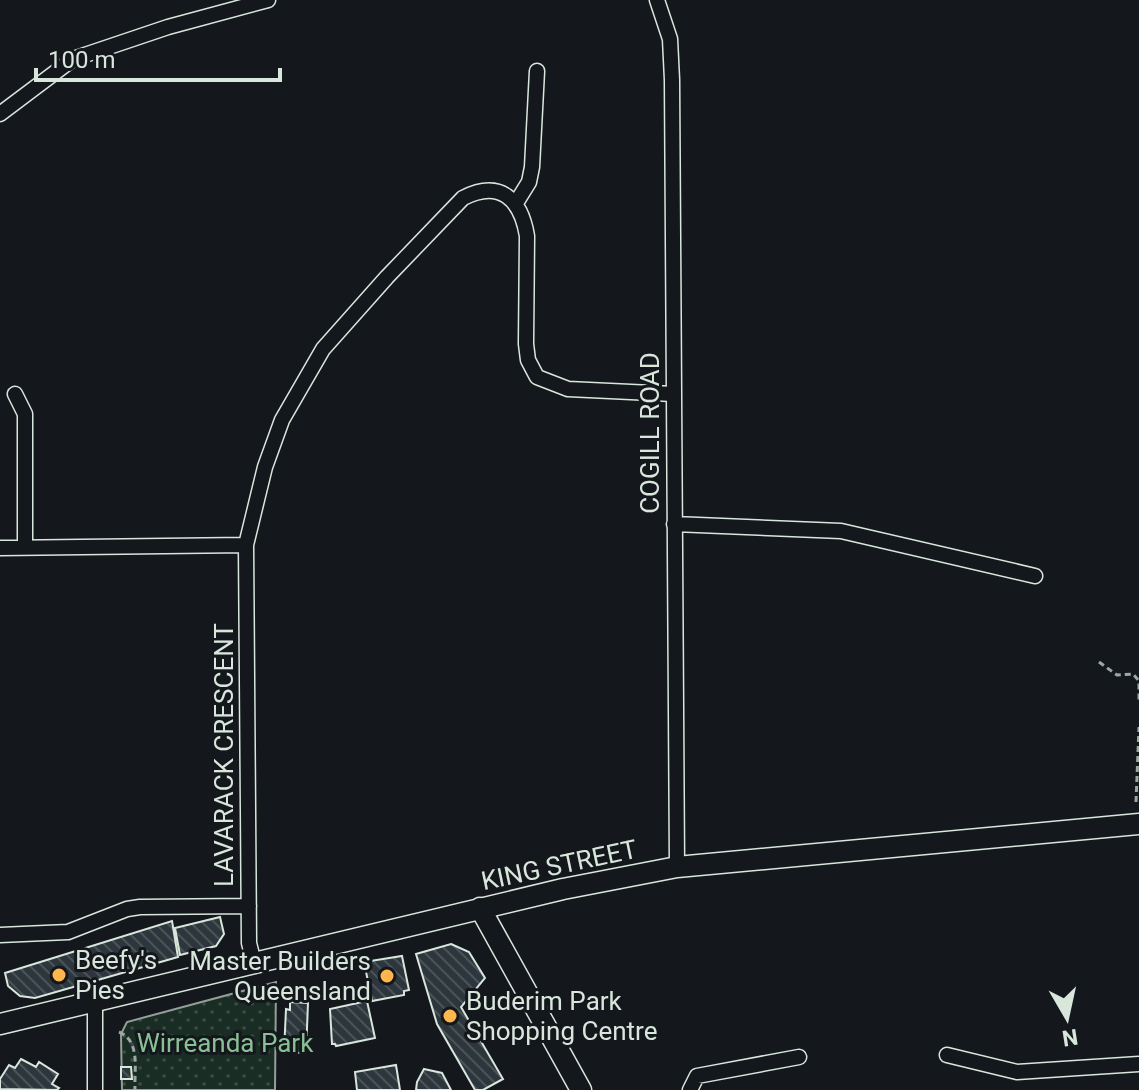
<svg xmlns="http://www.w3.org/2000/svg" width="1139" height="1090" font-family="Roboto,sans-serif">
  <defs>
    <pattern id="green-dots" width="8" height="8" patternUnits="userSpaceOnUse" patternTransform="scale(2)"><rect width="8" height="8" fill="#1a2d24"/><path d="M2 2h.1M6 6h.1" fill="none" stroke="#3b4b43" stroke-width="1.8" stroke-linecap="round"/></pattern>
    <pattern id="building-back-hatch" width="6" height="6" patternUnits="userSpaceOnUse" patternTransform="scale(2)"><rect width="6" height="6" fill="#2c363c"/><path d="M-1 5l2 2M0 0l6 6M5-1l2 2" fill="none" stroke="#4a5358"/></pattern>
  </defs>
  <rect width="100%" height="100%" fill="#14181c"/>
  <path fill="url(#green-dots)" stroke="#939e99" stroke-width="2" d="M276,982L275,1090H122L121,1034L127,1022Z"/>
  <path fill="url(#building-back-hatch)" stroke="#d8e6dc" stroke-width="2" d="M220,917L224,934L216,946L180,955L175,928Z
    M172,921L178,957L35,998L20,996L8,986L5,973Z
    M451,944L469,952L485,978L461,1007L503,1079L483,1090H475L437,1024L416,954Z
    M402,956L409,990L404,991V995L372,1001L364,962Z
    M367,1001L375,1038L336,1046L335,1044H332L330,1009Z
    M290,1002L308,1003L306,1053L284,1052L286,1009L290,1010Z
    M21,1059L36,1067L39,1062L58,1074L52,1084L59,1088L57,1090L0,1089V1079L9,1065L15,1068Z
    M396,1065L400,1090H357L355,1072Z
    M121,1067H131L132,1079H121Z
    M424,1069L442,1073L451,1090H416L417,1082Z"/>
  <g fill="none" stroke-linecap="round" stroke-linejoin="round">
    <g stroke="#d8e6dc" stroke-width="17">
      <path id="street" d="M657,0L670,39L672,80L677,867
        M0,114L73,59L168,27L268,0
        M516,203L529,182L532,167L537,71
        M15,394L25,414V546
        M674,524L841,531L1035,576
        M0,548L246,545
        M0,935L68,932L127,909L140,907L249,906
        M254,963L249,943L246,545L265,467L282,420L323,349L387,277L463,198C500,179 521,199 527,236L526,344L528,360L537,377L568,389L673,394
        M95,1001V1090
        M947,1055L1017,1072L1139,1064
        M690,1090L697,1076L799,1057"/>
    </g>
    <g stroke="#d8e6dc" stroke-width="23">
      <path id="secondary" d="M480,908L581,1090
        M0,1024L563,889L677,867L1139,824"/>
    </g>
    <path stroke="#9da8a2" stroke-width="3" stroke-dasharray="6 4" stroke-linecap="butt" d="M1099,662L1117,675L1133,674L1139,681V701
      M1136,802L1139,727
      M119,1032C141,1041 134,1070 135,1090"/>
    <use href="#street" stroke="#14181c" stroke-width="14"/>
    <use href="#secondary" stroke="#14181c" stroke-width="20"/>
  </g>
  <g fill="#ffb74d" stroke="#14181c" stroke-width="3">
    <circle cx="59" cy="975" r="8"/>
    <circle cx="387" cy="976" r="8"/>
    <circle cx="450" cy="1016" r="8"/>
  </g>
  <g text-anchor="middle" stroke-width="6" stroke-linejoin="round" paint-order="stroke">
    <g font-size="26" fill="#d8e6dc" stroke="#14181c">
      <text transform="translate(650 433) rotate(-90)" y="9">COGILL ROAD</text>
      <text transform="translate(224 755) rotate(-90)" y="9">LAVARACK CRESCENT</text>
      <text transform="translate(559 865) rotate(-12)" y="9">KING STREET</text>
    </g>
    <g font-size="26" fill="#d8e6dc" stroke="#14181c" text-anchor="start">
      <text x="75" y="969">Beefy's<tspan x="75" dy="30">Pies</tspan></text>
      <text x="371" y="970" text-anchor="end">Master Builders<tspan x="371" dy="30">Queensland</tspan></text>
      <text x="466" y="1010">Buderim Park<tspan x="466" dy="30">Shopping Centre</tspan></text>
    </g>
    <g font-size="26" fill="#8ac095" stroke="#14181c">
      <text x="225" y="1052">Wirreanda Park</text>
    </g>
  </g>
  <g transform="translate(1067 1018) rotate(171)" stroke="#14181c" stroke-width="6" paint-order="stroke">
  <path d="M0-6L14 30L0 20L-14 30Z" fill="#d8e6dc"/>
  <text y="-12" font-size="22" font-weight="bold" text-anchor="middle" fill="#d8e6dc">N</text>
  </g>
  <path d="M36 68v12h244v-12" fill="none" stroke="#d8e6dc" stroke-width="4"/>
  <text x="48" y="68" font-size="24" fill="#d8e6dc" stroke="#14181c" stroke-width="6" paint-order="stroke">100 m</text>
</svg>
